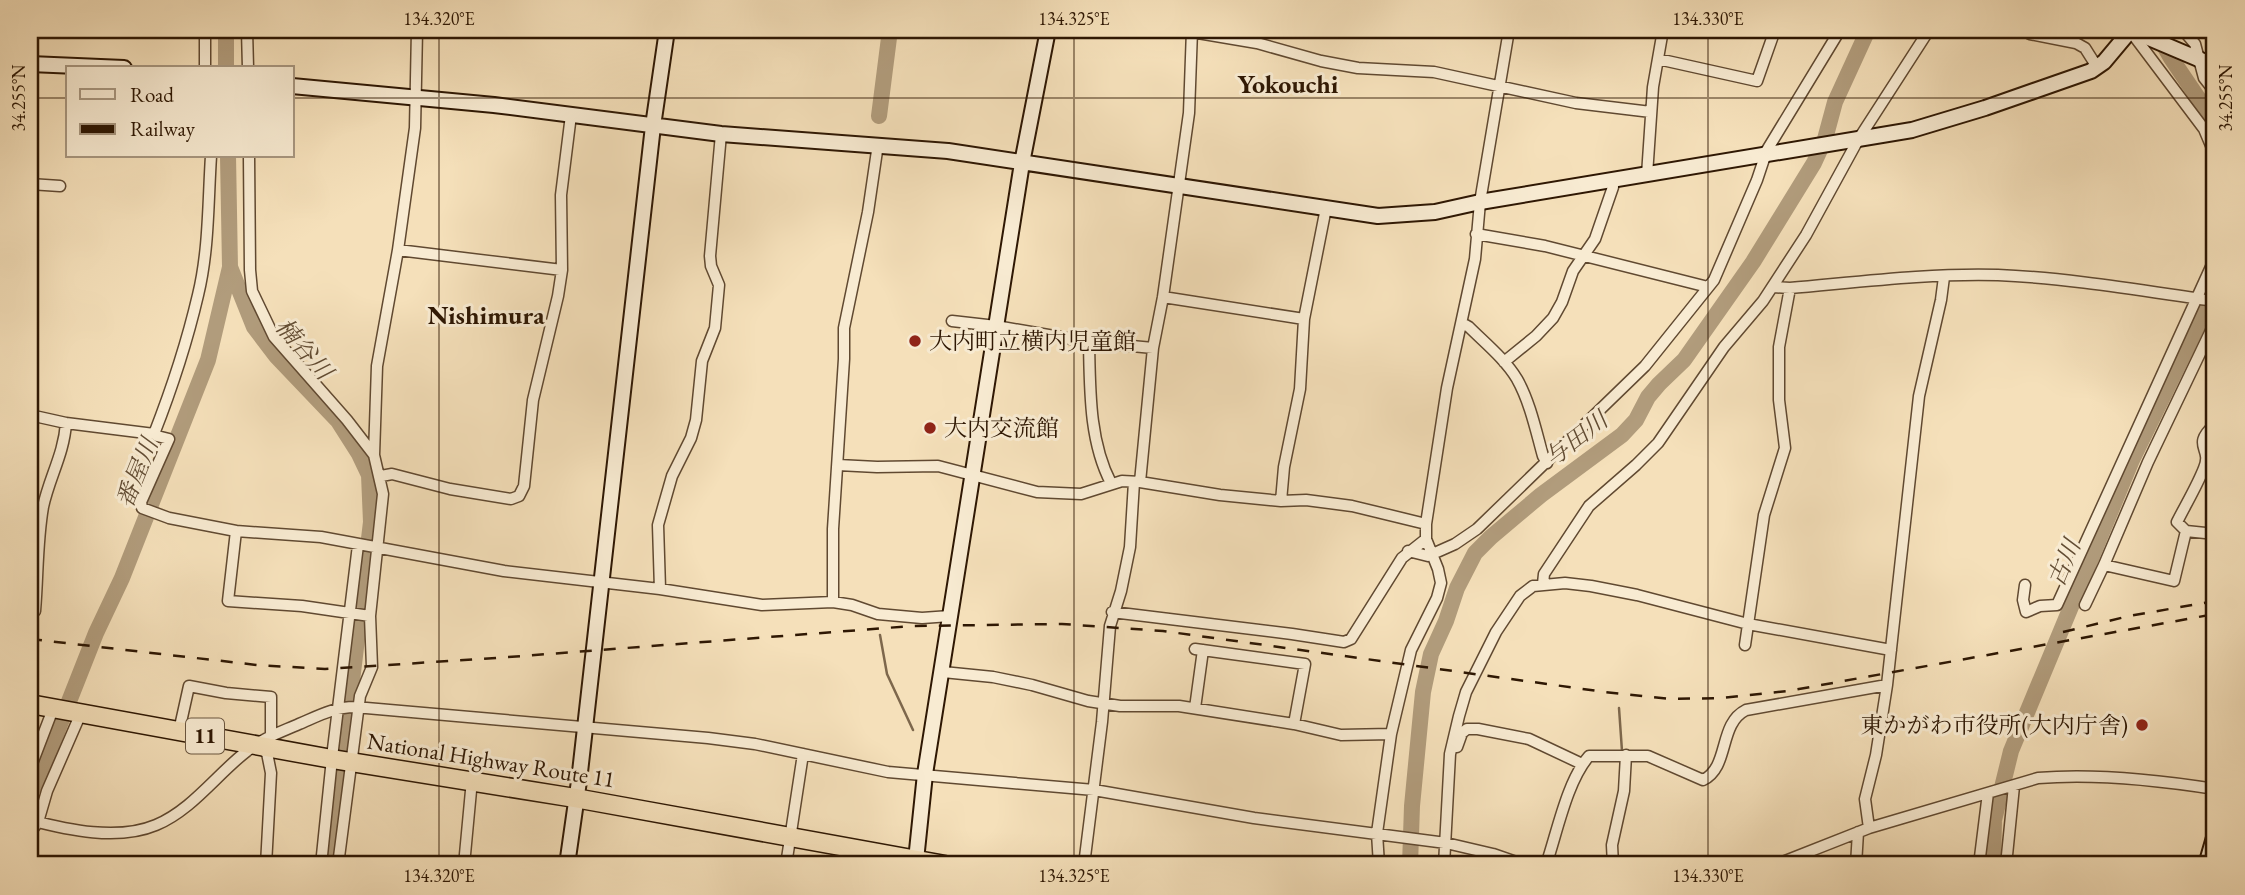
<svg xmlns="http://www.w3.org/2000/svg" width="2245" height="895" font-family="'EB Garamond','Noto Serif JP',serif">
  <rect width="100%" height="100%" fill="#f5e0ba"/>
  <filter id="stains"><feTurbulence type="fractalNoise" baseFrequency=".00286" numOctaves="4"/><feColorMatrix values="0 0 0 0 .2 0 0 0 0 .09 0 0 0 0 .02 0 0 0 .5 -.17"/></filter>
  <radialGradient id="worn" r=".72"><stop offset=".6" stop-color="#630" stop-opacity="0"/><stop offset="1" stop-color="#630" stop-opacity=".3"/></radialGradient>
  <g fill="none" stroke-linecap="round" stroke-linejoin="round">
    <path stroke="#7d674c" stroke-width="2.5" d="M880,635L887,674L913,730
      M1619,708L1622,751"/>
    <path stroke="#b19c7c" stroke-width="16" d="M226,30V68
      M2155,30L2171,58L2215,123
      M879,116L890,30
      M230,267L254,327L276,356L338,421L359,454L369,475L371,522L330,865
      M30,794L40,775L96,633L122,578L208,360L230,267L228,156
      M1410,865L1412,806L1423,692L1431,654L1446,621L1457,588L1475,553L1491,537L1541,495L1622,435L1636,420L1648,397L1659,384L1684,360L1753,262L1814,163L1825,139L1835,102L1868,30
      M1993,865L1994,820L2011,751L2132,460L2215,290"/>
    <g stroke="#604931" stroke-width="13">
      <path id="street" d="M205,30V68
        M247,30L248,68
        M2024,30L2030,34L2076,43L2085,48L2097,67
        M2183,30L2195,44L2204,78L2215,92
        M1192,32L1257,43L1321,61L1358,68L1434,72L1576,103L1651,112
        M2131,32L2204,129L2215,155
        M1658,59L1757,81L1775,30
        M249,156L250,270L252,291L274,337L347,420L374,455
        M1647,175L1653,87L1663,30
        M30,184L60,186
        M1476,234L1545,246L1708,287
        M398,250L562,270
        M1773,287L1790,288C1859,282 1929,273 1998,275C2070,278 2144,291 2215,301
        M1163,297L1304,319
        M952,321L996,326L1089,342L1153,348
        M1462,323L1469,327C1485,343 1505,359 1517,379C1530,402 1536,431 1543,456L1547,463
        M1089,342C1090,389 1089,441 1111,483
        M1504,362L1536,336L1553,318L1562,302L1573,271L1595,239L1613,187L1612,180
        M30,366V367
        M30,415L66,423L154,434C172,388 187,342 198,295C209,250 208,202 211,156
        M2215,424C2190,447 2213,447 2204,468C2197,486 2186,504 2177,522L2186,531L2215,534
        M154,434L157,436L169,439L141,502L142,508L169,518L236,531
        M838,465L877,467L938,466L1037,492L1081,494L1122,481L1140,482L1220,495L1281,501L1306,500L1352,506L1426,524
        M381,476L392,474L450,489L511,499L519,496L524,486L533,400L558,296L562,270L561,195L571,115
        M1140,482L1153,348L1163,297L1189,113L1192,30
        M1281,501L1284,467L1300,389L1304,319L1326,208
        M1408,551L1428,556L1455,544L1477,529L1645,366L1714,280L1757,180L1767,150L1840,30
        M2104,565L2174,581L2186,531
        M1543,584L1544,574L1589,506L1636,465L1658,443L1724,347L1763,301L1806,235L1858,140L1929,30
        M2025,585L2023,600L2026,612L2040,606L2057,605L2215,258
        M660,589L658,525L672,476L691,438L696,420L702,361L715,328L719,285L711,266L710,256L721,134
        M833,602V529L844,359V328L868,212L878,144
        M2085,605L2104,565L2148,462L2215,322
        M35,611C38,576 37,541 43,507C49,478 64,454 66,423
        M1112,612L1292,634L1344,642L1351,639L1402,558L1426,539
        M370,616L302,606L228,601L236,531L321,537L504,571L660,589L762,605L833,602L852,605L878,614L922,618L950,616
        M1745,645L1764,515L1785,448L1779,400V347L1790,288
        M1195,649L1305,664L1294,724
        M943,672L993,677L1032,685L1088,701L1120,706H1179L1294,724L1341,735L1391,734
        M1195,708L1203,650
        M179,731L189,686L226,693L271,697V735
        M259,747L267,753L271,773L266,865
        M1457,747L1462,733L1467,729H1478L1529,739L1582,764
        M30,769L53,709
        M30,820C68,830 118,841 156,825C192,810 217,774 247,751C263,738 281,732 299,724C318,716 334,707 355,707L708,738L755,744L888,772L1094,790L1254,818L1446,843L1493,854L1525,865
        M1869,828L1865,799L1876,755L1887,685L1919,396L1941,300L1944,277
        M30,833L38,822L47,791L81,713
        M321,865L333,749L358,545
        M338,865L360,696L372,667L370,616L383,494L374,455L377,366L398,250L415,128L417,30
        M464,865L472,780
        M786,865L803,754
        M1084,865L1102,722L1110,626L1121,591L1130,547L1134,482
        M1379,865L1377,833L1391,734L1411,650L1437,598L1441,583L1438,569L1426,539V524L1447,388L1475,259L1480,202L1509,30
        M1444,865L1450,754L1459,716L1466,692L1496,632L1520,596L1533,586L1565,583L1591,586L1637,595L1748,624L1891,650
        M1546,865C1557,833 1567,781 1589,756H1648L1703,780C1730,767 1718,724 1746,710L1887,685
        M1613,865L1612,845L1624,791L1626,755
        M1775,865L1869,828L2038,778C2096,773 2158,780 2215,789
        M1856,865L1858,832
        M1979,865L1988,793
        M2006,865L2014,786"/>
    </g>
    <g stroke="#2e1703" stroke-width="18">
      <path id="secondary" d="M2130,30L2215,66
        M30,64L124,68
        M292,86L494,105L721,134L948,151L1378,216L1435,212L1480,202L1912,130L1985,108L2091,71L2104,62L2130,31
        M916,860L925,774L1022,163L1048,30
        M567,865L579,781L653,126L667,30
        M2206,865L2215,834"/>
    </g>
    <g stroke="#2e1703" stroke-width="21">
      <path id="highway" d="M30,704L332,759L575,798L945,865
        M2210,865H2215"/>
    </g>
    <use href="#street" stroke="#f8ebd2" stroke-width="10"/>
    <use href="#secondary" stroke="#f8ebd2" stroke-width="14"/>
    <use href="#highway" stroke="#f5e0ba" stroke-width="18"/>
    <path stroke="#2e1703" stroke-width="2.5" stroke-dasharray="12 12" stroke-linecap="butt" d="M2063,632L2129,616L2215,601
      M30,639L257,665L325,669L496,658L912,626L1062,624L1163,631L1605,692L1671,699L1721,698L1788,691L2215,614"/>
  </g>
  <path fill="none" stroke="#2e1703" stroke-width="2" stroke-opacity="0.45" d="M439,30V865M1074,30V865M1708,30V865M30,98H68M292,98H2215M30,862H2215"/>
  <g fill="#8f2418" stroke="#f8ebd2" stroke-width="2.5">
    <circle cx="915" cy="341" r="7"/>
    <circle cx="930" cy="428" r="7"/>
    <circle cx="2142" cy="725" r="7"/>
  </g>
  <g text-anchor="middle" stroke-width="6" stroke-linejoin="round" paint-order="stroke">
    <rect fill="#f8ebd2" stroke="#6b5741" stroke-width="2" x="186" y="718.5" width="38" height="35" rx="5"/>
    <g font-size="21" font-weight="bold" fill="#2e1703">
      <text x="205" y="743">11</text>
    </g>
    <g font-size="23" fill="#2e1703" stroke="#f8ebd2" text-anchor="start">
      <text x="929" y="349">大内町立横内児童館</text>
      <text x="944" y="436">大内交流館</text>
      <text x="2128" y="733" text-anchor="end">東かがわ市役所(大内庁舎)</text>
    </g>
    <g font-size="23" fill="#2e1703" stroke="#f8ebd2">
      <text transform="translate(491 760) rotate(9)" y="8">National Highway Route 11</text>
    </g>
    <g font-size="24" font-style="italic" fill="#624c33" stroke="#f8ebd2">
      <text transform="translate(304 349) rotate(49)" y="8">楠谷川</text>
      <text transform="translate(1576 439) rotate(-38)" y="8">与田川</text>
      <text transform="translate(137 473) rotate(-68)" y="8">番屋川</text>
      <text transform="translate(2064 563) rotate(-67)" y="8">古川</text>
    </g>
    <g font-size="26" font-weight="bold" fill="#2e1703" stroke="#f8ebd2">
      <text x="1288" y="93">Yokouchi</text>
      <text x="486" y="324">Nishimura</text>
    </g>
  </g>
  <rect width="2245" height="895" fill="none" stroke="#f5e0ba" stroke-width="77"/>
  <rect x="66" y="66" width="228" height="91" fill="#f8ebd2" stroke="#a7967f" stroke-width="2"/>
  <rect x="80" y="89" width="35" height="10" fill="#f8ebd2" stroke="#a7967f" stroke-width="2"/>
  <text x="130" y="102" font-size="21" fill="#2e1703">Road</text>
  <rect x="80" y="124" width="35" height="10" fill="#2e1703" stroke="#a7967f" stroke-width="2"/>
  <text x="130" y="136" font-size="21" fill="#2e1703">Railway</text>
  <rect x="38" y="38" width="2168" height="818" fill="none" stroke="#2e1703" stroke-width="2.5"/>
  <g font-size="18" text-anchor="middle" fill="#2e1703">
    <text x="439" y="25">134.320°E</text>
    <text x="1074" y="25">134.325°E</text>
    <text x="1708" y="25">134.330°E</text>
    <text transform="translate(19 98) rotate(-90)" y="6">34.255°N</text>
    <text transform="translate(2226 98) rotate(-90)" y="6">34.255°N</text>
    <text x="439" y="882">134.320°E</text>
    <text x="1074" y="882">134.325°E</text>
    <text x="1708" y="882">134.330°E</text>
  </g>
  <rect width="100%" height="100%" filter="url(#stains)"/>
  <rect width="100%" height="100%" fill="url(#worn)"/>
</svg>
